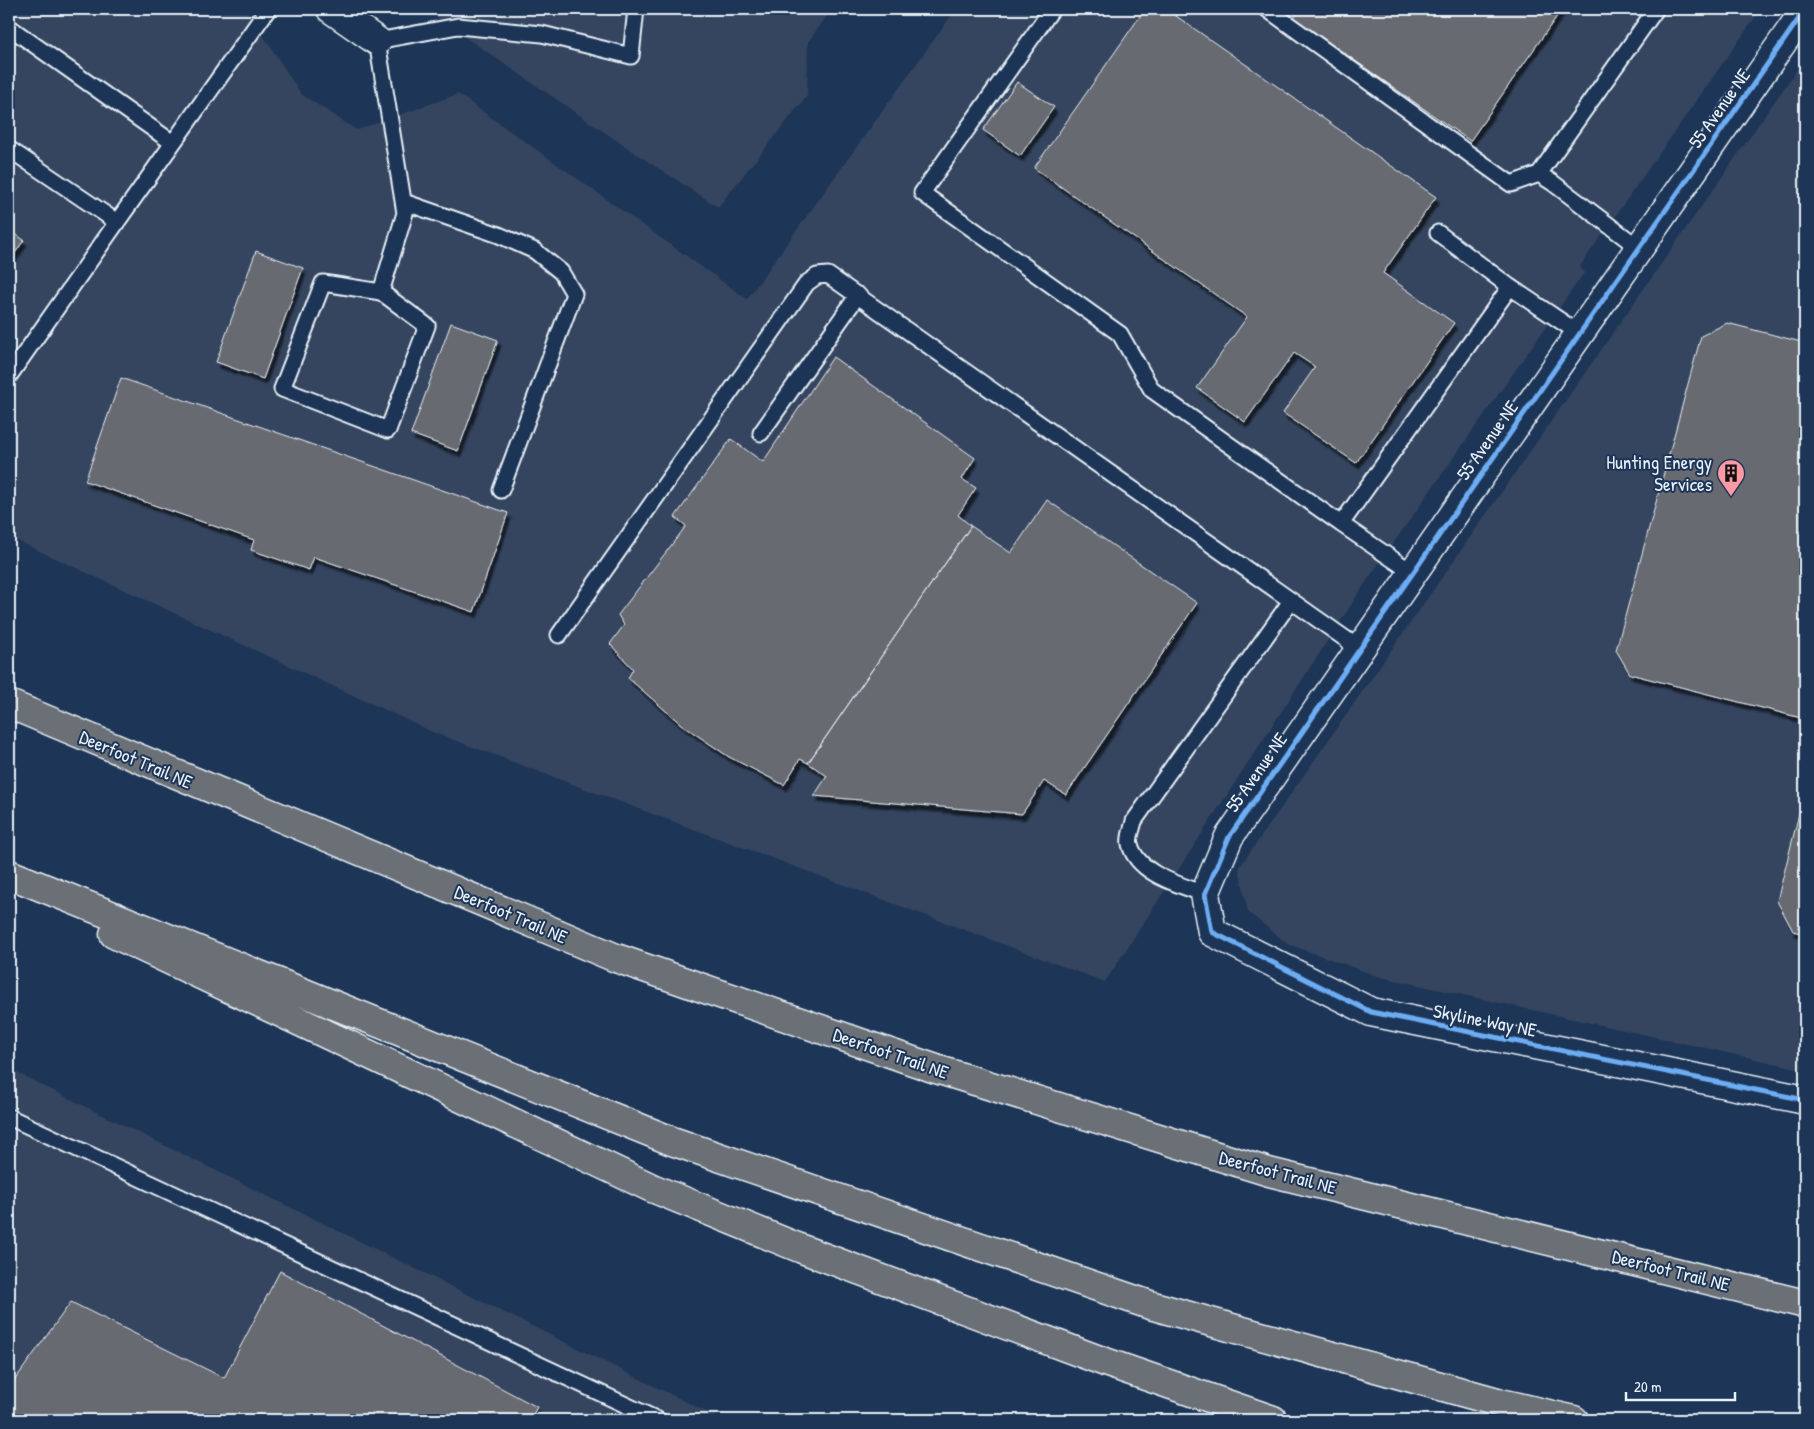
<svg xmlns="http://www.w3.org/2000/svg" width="1814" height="1429" font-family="'Patrick Hand',sans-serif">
  <defs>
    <filter id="shadow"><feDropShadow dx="3" dy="5.5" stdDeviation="1" flood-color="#0009"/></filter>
  </defs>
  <rect width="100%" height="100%" fill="#1d3557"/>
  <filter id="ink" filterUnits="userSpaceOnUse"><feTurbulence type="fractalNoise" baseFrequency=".02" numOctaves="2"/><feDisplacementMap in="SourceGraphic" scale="10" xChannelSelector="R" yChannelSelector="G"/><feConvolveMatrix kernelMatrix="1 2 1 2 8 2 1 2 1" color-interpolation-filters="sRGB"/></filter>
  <g filter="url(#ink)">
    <path fill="#34455f" d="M9,9H246L301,94L357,130L458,94L747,299L956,9H1761L1580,266L1584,273L1368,579L1105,982L435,733L9,537Z
      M424,9H832L808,42L807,96L718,207L638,155Z
      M1805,58V1070L1377,976L1288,944L1248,912L1239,868Z
      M9,1069L723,1420H9Z"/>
    <path fill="#686a71" stroke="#e8f1f8" filter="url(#shadow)" d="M1145,9H1166L1436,197L1383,273L1454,323L1356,463L1283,413L1315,367L1294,353L1245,422L1197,388L1247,317L1034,168Z
      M1300,9H1562L1470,141L1294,18Z
      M1017,82L1054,107L1020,156L983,130Z
      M9,230L24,240L9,262Z
      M256,251L303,268L263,379L216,362Z
      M451,323L498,340L458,451L411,434Z
      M1727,323L1805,343V719L1630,674L1616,650L1701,336Z
      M833,357L975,458L962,479L976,488L958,515L971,526L808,763L800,759L784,785L729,757L682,725L628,678L633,669L610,644L624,625L618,615L686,526L675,517L731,439L763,462Z
      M121,378L508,513L474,612L314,557L309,570L251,550L254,540L85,481Z
      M1047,500L1197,603L1066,795L1044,781L1022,814L814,796L827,776L808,763L971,526L1011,553Z
      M1805,790V934L1793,931L1777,901Z
      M280,1271L537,1407L530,1420H9V1388L71,1302L224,1378Z"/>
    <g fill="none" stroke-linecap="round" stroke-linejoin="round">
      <g stroke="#e8f1f8" stroke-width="19">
        <path id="service" d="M1052,9L922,193L1120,334L1152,390L1341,524
          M1267,9L1511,184L1539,174L1553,183L1639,248
          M9,27L173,143
          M9,149L117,222L268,9
          M1539,174L1656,9
          M404,202L499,235L535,251L561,272L574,294L501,490
          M1438,233L1510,287
          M381,292L427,326L388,430L282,389L323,283L381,292L405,213L377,41L458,26L542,34L631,56L636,9
          M9,376L117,222
          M761,433L858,295
          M1413,573L1341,524L1510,287L1580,334
          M559,635L807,283L817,276L828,275L1360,649
          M1205,894C1180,885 1137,874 1130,844C1128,838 1133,827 1134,821L1291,601
          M9,1117L658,1420"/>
      </g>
      <g stroke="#e8f1f8" stroke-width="31">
        <path id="minor" d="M331,9L377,41
          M1805,10L1229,837L1205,894L1212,932L1371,1012L1805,1100"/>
      </g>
      <g stroke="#e8f1f8" stroke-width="31">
        <path id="motorway" d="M9,704L616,958L936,1069L1269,1172L1805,1304
          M9,874L672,1141L1150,1305L1501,1403L1574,1420
          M114,934L652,1188L802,1249L1105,1362L1273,1420"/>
      </g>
      <use href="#service" stroke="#1d3557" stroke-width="15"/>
      <use href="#minor" stroke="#1d3557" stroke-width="28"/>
      <use href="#motorway" stroke="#6b6f74" stroke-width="28"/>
      <g stroke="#1d3557" stroke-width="8">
        <path id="cycleway" d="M1805,10L1229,837L1205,894L1212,932L1371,1012L1805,1100"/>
      </g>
      <use href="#cycleway" stroke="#6dadf4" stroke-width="5"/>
    </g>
  </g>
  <defs>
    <g id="building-pin" transform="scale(1.4375)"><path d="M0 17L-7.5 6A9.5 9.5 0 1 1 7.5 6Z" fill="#ff9aa2" stroke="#1d3557"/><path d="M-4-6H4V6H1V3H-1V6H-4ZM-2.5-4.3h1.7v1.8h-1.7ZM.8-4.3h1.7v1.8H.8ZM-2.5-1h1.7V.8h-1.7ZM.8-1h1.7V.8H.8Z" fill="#111"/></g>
  </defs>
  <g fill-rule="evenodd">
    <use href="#building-pin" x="1731" y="473"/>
  </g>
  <g text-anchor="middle" stroke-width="4" stroke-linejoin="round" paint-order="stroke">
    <g font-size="19" fill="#e8f1f8" stroke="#1d3557">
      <text transform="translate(1719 108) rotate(-55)" y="7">55 Avenue NE</text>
      <text transform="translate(1487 440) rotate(-55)" y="7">55 Avenue NE</text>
      <text transform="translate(136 759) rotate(23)" y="7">Deerfoot Trail NE</text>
      <text transform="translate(1256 772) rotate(-55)" y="7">55 Avenue NE</text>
      <text transform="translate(511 914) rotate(23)" y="7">Deerfoot Trail NE</text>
      <text transform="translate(1485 1020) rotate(11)" y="7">Skyline Way NE</text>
      <text transform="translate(891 1053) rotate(19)" y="7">Deerfoot Trail NE</text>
      <text transform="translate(1278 1172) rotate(15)" y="7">Deerfoot Trail NE</text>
      <text transform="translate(1671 1270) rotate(14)" y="7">Deerfoot Trail NE</text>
    </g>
    <g font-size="19" fill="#e8f1f8" stroke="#1d3557" text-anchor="end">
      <text x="1712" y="469">Hunting Energy<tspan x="1712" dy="22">Services</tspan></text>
    </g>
  </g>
  <rect width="1814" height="1429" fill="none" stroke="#1d3557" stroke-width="30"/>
  <rect x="15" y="15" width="1784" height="1399" fill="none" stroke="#e8f1f8" stroke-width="2" filter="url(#ink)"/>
  <path d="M1626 1392v8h109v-8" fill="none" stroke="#e8f1f8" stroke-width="2.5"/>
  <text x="1634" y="1392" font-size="15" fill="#e8f1f8" stroke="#1d3557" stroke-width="4" paint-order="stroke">20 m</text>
</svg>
